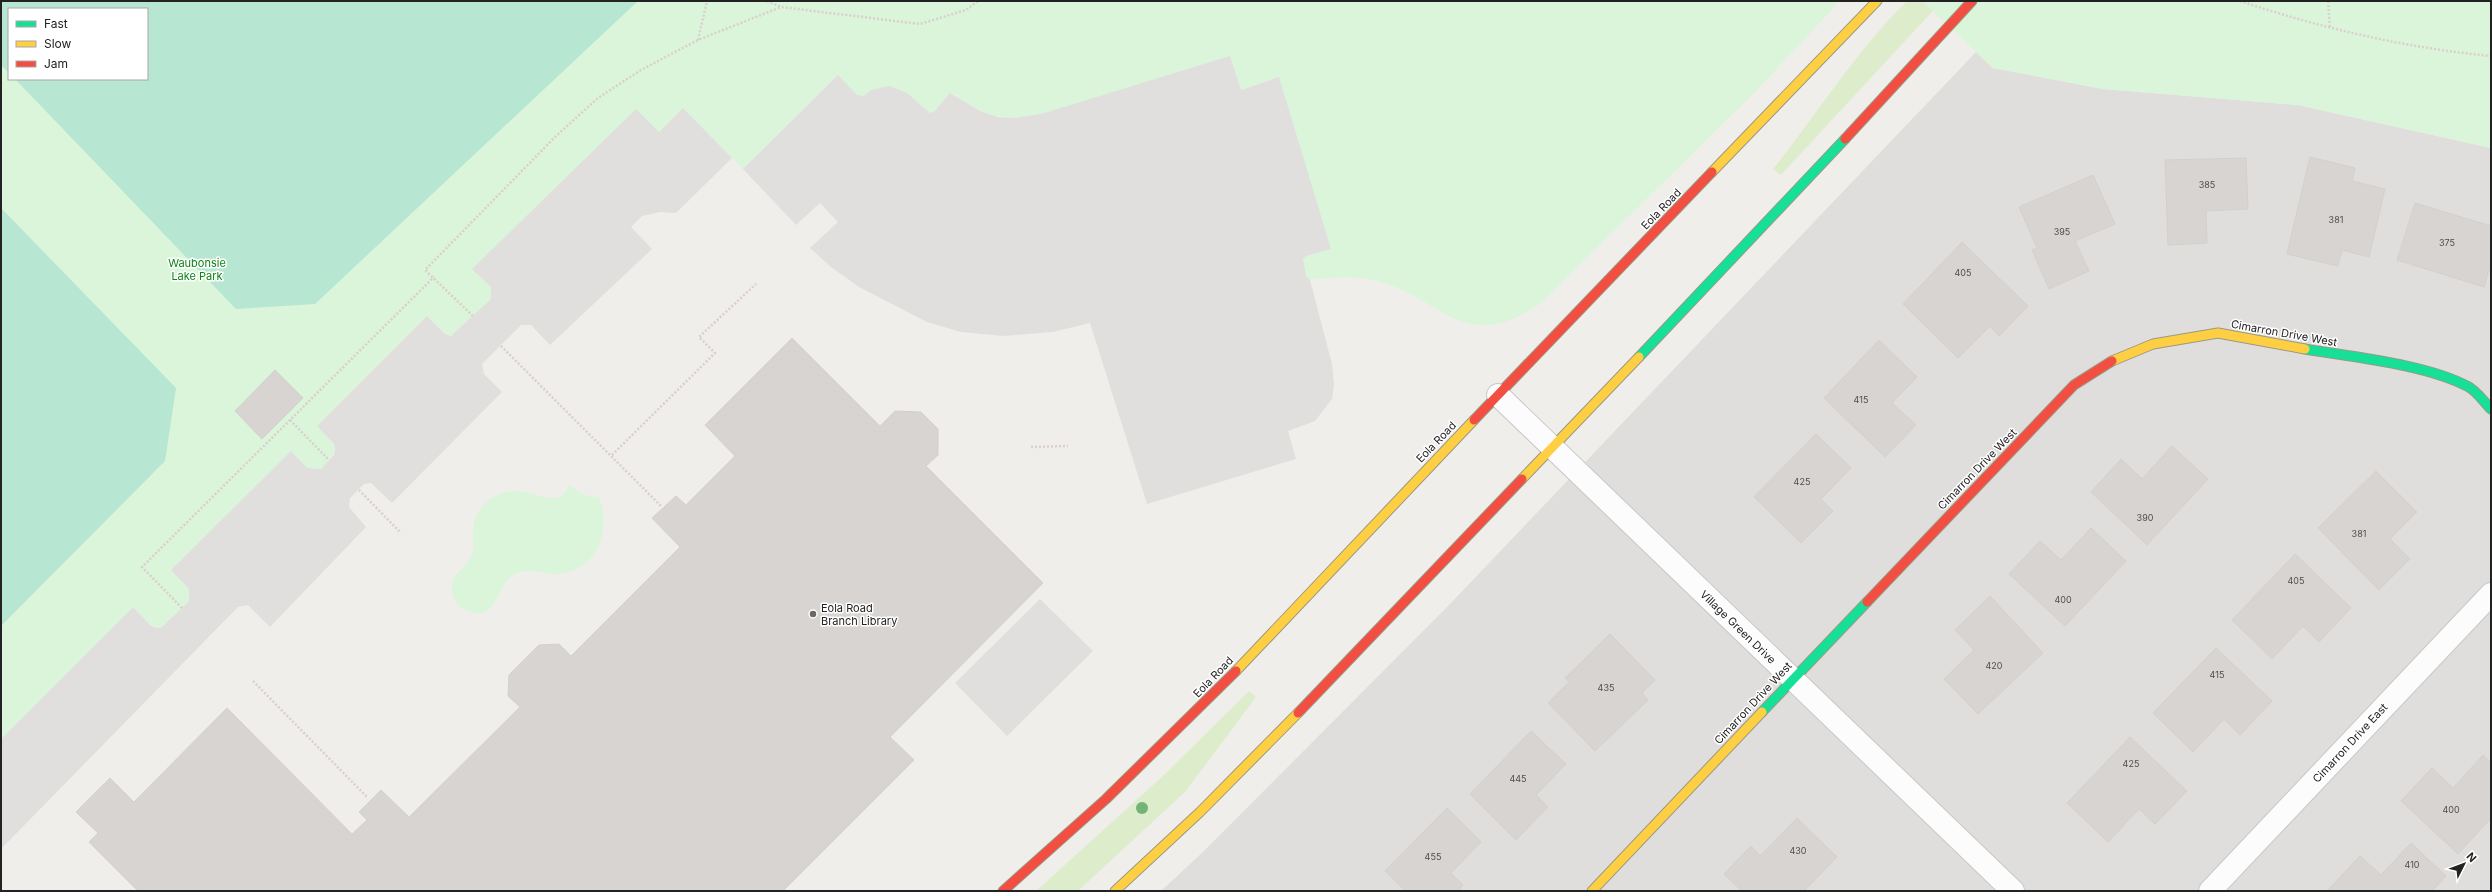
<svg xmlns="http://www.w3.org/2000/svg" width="2492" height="892" font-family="Inter,sans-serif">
  <rect width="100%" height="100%" fill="#f0eeeb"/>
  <path fill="#dfdedc" d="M1976,52L1993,68L2103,89L2298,105L2491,148V891H1161L1204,851L1448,606Z"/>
  <path fill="#ddeccb" d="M1907,1H1942L1781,175L1773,169C1818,113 1856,51 1907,1Z
    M1249,691L1256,697L1186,791L1078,891H1036L1164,775Z"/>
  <path fill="#daf5da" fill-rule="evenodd" d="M1,1H1840L1757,90L1542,302C1461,360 1442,293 1368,279C1349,276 1329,277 1310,280L1306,277L1303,259L1306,256L1331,249L1278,77L1241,90L1014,118C991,117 973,110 955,94C944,98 941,109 930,113L907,93L871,90L864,96L856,95L838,75L743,169L683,108L659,132L473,269L491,287V299L451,336L445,334L427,316L317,426C337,447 342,447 321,469L307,468L291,451L171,570L189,589V601L162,627L151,626L133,607L1,739ZM9,9H147V79H9Z
    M1922,1H2491V148L2298,105L2103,89L1993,68Z
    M570,485L584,495L599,497C612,530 597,572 557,574C543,575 528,567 515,574C497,582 498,621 471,612C465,610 460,608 456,602C451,595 451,587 453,579C459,570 468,565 472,555C475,547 472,536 473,528C474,509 494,492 512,491C528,490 542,499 557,498L564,494Z"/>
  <path fill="#b7e6d2" d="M1,1H638L315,304L236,309L15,79H147V9H9V73L1,65Z
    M1,208L176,388L165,461L1,626Z"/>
  <path fill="#e0dfde" d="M1230,56L1241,90L1279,77L1331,249L1306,256L1303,259L1306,276L1310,280L1332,364L1334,385L1332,399L1315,421L1288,431L1296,459L1147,504L1090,323L1053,332L1003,336L961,332L927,322L859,287L831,267L810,248L838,222L820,203L796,225L743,169L838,75L857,95L864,96L871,90L889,86L907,93L930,113L935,111L950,93L980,111L998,117L1014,118L1041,114Z
    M683,108L732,158L676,213L660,212L642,216L631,227L652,249L550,345L531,325H521L482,364L484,374L502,392L392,503L371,483L364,484L350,498L349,507L366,527L270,627L248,605L238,607L1,849V739L133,607L151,626L158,628L162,627L189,601V589L171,570L291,451L307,468L321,469L334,455L335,449L334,444L317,426L427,316L445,334L451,336L491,299V287L472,269L636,109L659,132Z
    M1040,599L1093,651L1007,736L955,683Z"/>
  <path fill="#d7d4d2" stroke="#d3d0cc" d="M2310,157L2355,168L2352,181L2385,189L2369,257L2342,250L2338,266L2287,254Z
    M2246,158L2248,209L2206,211L2207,243L2168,245L2165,160Z
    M2093,175L2115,224L2075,241L2089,271L2049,289L2032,250L2037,248L2019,207Z
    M2415,203L2491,226V263L2484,287L2397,260Z
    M1962,242L2028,306L1999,336L1990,326L1958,358L1903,304Z
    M792,338L880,426L895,411L921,412L938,429V455L926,466L1043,583L890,737L914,760L783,891H138L89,842L98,833L76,812L110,778L134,802L227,708L352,834L367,820L359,812L381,790L409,817L520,707L508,696L509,675L539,645L559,644L571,656L680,547L652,518L676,496L686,505L735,456L705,425Z
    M1879,340L1917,377L1892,403L1916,425L1885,457L1824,398Z
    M275,370L303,398L262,439L235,411Z
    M1816,434L1851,468L1821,499L1833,511L1801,543L1754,497Z
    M2172,446L2208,479L2147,545L2091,492L2121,459L2142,479Z
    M2376,471L2417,512L2390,539L2410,559L2379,590L2318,528Z
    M2091,528L2126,561L2065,626L2009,574L2040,541L2061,560Z
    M2295,554L2351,608L2319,642L2303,626L2272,659L2232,620Z
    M1990,596L2043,653L1978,714L1944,679L1974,650L1955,630Z
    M1610,634L1655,680L1642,693L1648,700L1595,751L1548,703L1569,682L1565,678Z
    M2216,648L2272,701L2240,735L2224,719L2193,752L2153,713Z
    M1531,731L1566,764L1536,795L1548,807L1516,840L1470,794Z
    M2130,737L2187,791L2155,824L2139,809L2108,842L2067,803Z
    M2483,755L2491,763V818L2458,854L2401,801L2432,768L2453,788Z
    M1447,808L1481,842L1451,873L1463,885L1458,891H1405L1385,871Z
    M1797,818L1837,857L1804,891H1742L1724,874L1751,846L1760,856Z
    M2411,843L2446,876L2432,891H2331L2329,889L2360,856L2381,875Z"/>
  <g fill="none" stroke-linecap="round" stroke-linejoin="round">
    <g stroke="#c9c8c7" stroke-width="24">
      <path id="street" d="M1498,395L2013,891
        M2210,891L2491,594"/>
    </g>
    <g stroke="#999a82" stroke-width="11">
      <path id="fast" d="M2305,349C2352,357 2425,364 2467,386C2476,390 2484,402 2491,409
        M1639,357L1845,139
        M1762,712L1867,602"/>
    </g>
    <g stroke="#999a82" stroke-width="11">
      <path id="slow" d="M1712,172L1877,1
        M2112,361L2153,344L2218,333L2305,349
        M1522,479L1639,357
        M1236,671L1474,420
        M1115,891L1200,812L1298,713
        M1592,891L1762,712"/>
    </g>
    <g stroke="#999a82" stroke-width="11">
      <path id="jam" d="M1845,139L1972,1
        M1474,420L1712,172
        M1867,602L2074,385L2112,361
        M1298,713L1522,479
        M1003,891L1106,799L1236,671"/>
    </g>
    <path stroke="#dccecd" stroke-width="2.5" stroke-dasharray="2 2" stroke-linecap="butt" d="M767,1L781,7L920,24L966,10L978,1
      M2240,1C2321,28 2406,48 2491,56
      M2328,1L2330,28
      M698,40L707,1
      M473,316L425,270L556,136L598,98L641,70L698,40L781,7
      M501,346L661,506
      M290,420L329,460
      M1031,447L1068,446
      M612,455L715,353L699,337L756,284
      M359,490L401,533
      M182,608L142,567L434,277
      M253,681L367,797"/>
    <use href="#street" stroke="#fdfcfc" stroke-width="22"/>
    <use href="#fast" stroke="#16e098" stroke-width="9"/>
    <use href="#slow" stroke="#ffcf43" stroke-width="9"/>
    <use href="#jam" stroke="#f24e42" stroke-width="9"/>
  </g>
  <circle fill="#73b476" cx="1142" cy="808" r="6"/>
  <circle fill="#6a6968" stroke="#fff" stroke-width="1.5" cx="813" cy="614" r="4"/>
  <g text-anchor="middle" stroke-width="3" stroke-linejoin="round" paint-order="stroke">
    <g font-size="9" fill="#4f4e4e">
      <text x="2207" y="188">385</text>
      <text x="2336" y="223">381</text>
      <text x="2062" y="235">395</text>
      <text x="2447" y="246">375</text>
      <text x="1963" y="276">405</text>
      <text x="1861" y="403">415</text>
      <text x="1802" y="485">425</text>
      <text x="2145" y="521">390</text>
      <text x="2359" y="537">381</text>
      <text x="2296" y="584">405</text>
      <text x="2063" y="603">400</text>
      <text x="1994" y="669">420</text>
      <text x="2217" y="678">415</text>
      <text x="1606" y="691">435</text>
      <text x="2131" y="767">425</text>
      <text x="1518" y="782">445</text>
      <text x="2451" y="813">400</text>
      <text x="1798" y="854">430</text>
      <text x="1433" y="860">455</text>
      <text x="2412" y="868">410</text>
    </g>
    <g font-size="11" fill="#222" stroke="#fff">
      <text transform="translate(1661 209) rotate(-46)" y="4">Eola Road</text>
      <text transform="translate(2284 333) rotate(10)" y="4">Cimarron Drive West</text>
      <text transform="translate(1436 442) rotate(-46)" y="4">Eola Road</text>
      <text transform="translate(1977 469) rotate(-46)" y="4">Cimarron Drive West</text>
      <text transform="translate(1738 627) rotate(44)" y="4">Village Green Drive</text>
      <text transform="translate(1213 677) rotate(-46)" y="4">Eola Road</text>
      <text transform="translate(1753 703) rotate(-47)" y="4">Cimarron Drive West</text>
      <text transform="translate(2350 743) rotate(-47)" y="4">Cimarron Drive East</text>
    </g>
    <g font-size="11" fill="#0c8416" stroke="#fff">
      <text x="197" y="267">Waubonsie<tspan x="197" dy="13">Lake Park</tspan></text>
    </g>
    <g font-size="11" fill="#222" stroke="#fff" text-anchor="start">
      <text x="821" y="612">Eola Road<tspan x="821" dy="13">Branch Library</tspan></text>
    </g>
  </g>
  <rect width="2492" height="892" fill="none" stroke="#222222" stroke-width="4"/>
  <rect x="8" y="8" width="140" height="72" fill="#ffffff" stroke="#a7a7a7"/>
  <rect x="16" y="21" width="20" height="6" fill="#16e098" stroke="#a7a7a7"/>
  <text x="44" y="28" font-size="12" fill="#222222">Fast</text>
  <rect x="16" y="41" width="20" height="6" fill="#ffcf43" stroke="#a7a7a7"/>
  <text x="44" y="48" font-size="12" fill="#222222">Slow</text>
  <rect x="16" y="61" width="20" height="6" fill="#f24e42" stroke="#a7a7a7"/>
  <text x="44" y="68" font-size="12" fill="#222222">Jam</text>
  <g transform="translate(2464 864) rotate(48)" stroke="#ffffff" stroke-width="3" paint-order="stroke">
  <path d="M0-3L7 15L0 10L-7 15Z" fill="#222222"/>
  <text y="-6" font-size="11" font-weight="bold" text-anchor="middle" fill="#222222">N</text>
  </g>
</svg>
